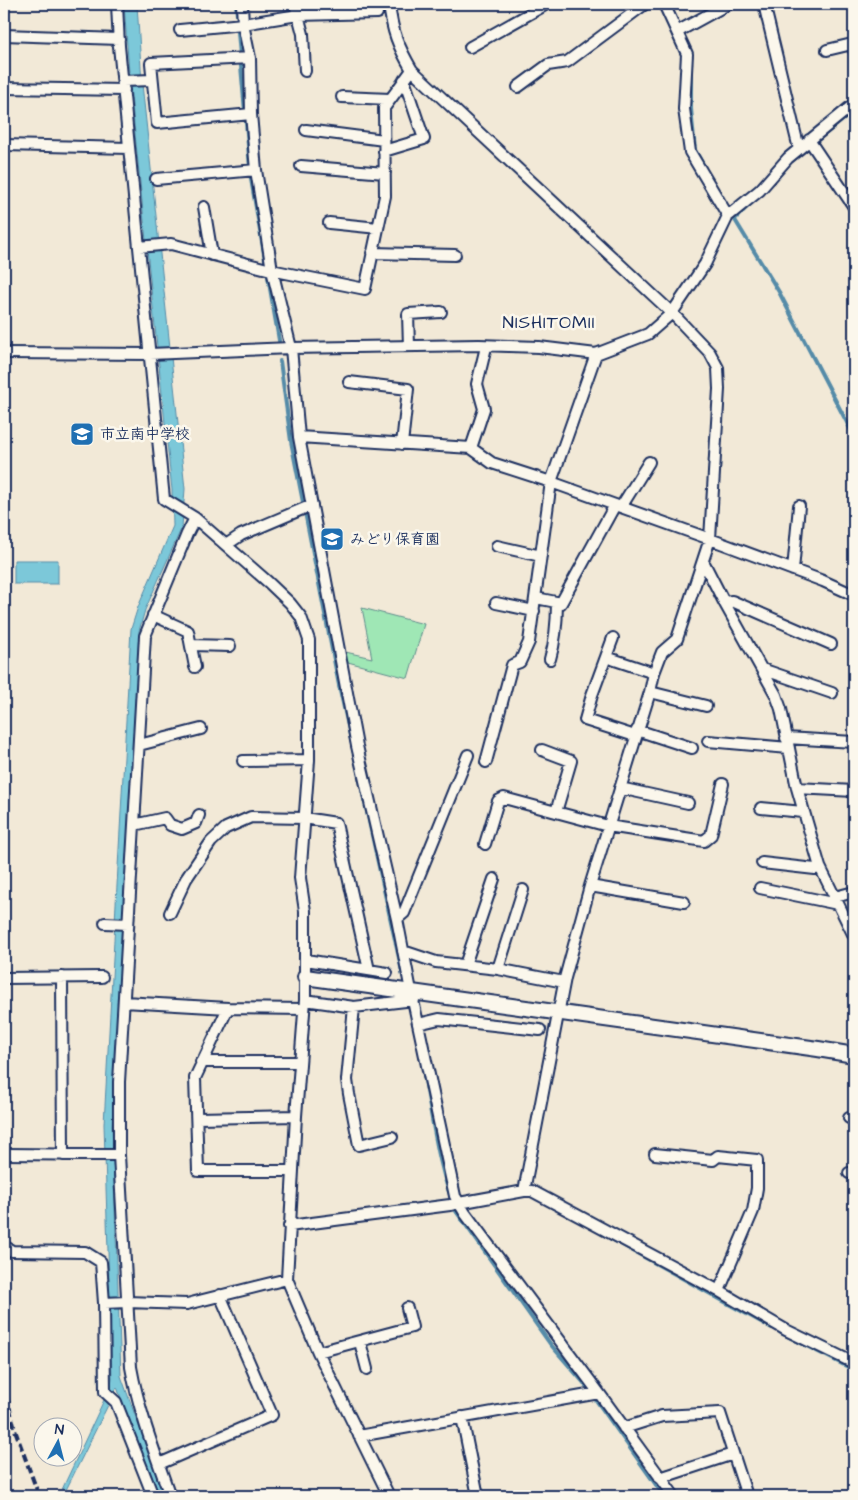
<svg xmlns="http://www.w3.org/2000/svg" width="858" height="1500" font-family="'Architects Daughter','Klee One',sans-serif">
  <rect width="100%" height="100%" fill="#f2e9d7"/>
  <filter id="ink" filterUnits="userSpaceOnUse"><feTurbulence type="fractalNoise" baseFrequency=".02" numOctaves="2"/><feDisplacementMap in="SourceGraphic" scale="10" xChannelSelector="R" yChannelSelector="G"/><feConvolveMatrix kernelMatrix="1 2 1 2 8 2 1 2 1" color-interpolation-filters="sRGB"/></filter>
  <g filter="url(#ink)">
    <path fill="#9fe7b5" stroke="#5d8b8a" d="M362,608L424,624L408,678L344,661L341,651L372,658Z"/>
    <path fill="#7bc8d9" stroke="#558ba8" d="M124,4H137L142,84L185,489L182,527L145,610L139,631L112,1125L121,1376L164,1496H156L154,1492L117,1387L63,1496H59L111,1385L112,1378L104,1124L131,629L138,607L173,526L172,490L130,86Z
      M14,560H58V584H14Z"/>
    <g fill="none" stroke-linecap="round" stroke-linejoin="round">
      <path stroke="#558ba8" stroke-width="4" d="M236,4L237,15
        M238,32L251,179L280,346
        M691,53V109L695,150L705,168
        M788,164L854,111
        M735,219L750,204
        M735,220L779,292L854,436
        M280,361L291,441L339,685L403,976
        M424,1075C433,1120 438,1168 456,1211L551,1345L584,1383L664,1496
        M599,1232L772,1328
        M781,1333L854,1370"/>
      <g stroke="#1b2f5e" stroke-width="14">
        <path id="street" d="M117,4L119,46L164,499L195,518L268,582L290,603L301,617L309,640V760L300,878L305,911V1000L296,1116L287,1279L318,1352L389,1496
          M242,4L243,24L250,58L251,114L256,170L272,270L291,348L299,437L357,746L397,919L411,991L455,1196L465,1213L599,1393L674,1496
          M389,4C392,31 398,46 412,70L672,313L710,353L718,368L719,389L710,539L677,639L662,652L654,673L650,692L590,886L565,978L524,1191
          M664,4L687,54L684,109L690,152L728,216
          M764,4L799,149
          M180,30L243,24L298,15L295,4
          M677,32L728,4
          M4,35L119,39
          M470,47L547,4
          M827,50L852,44L854,50
          M250,58L151,63L157,123L251,114
          M305,71L303,34L298,15L377,13
          M123,81L152,80
          M518,87L548,65L567,62L645,4
          M4,88L124,90
          M342,97L390,99
          M306,130L384,140
          M809,140L854,207
          M4,145L129,148
          M384,151L424,139L404,80
          M301,166L385,173
          M156,179L256,170
          M204,207L212,255
          M329,223L378,228
          M139,247L171,244L271,270L365,289L385,196L384,108L412,70
          M372,253L455,255
          M409,346L408,314L441,312
          M4,353L150,354L291,348L479,345L539,347L596,354L648,334L672,313L705,264L728,216L760,190L788,158L854,104
          M349,382L408,389L402,444
          M299,437L471,448L492,463L551,482L710,539L823,581L854,595
          M471,448L484,409L477,384L486,347
          M621,507L649,462
          M226,545L241,535L312,505
          M497,546L541,556
          M703,561L724,602L776,695L781,709L797,788L820,867L854,936
          M793,570L799,506
          M536,598L561,603L615,505
          M724,602L732,601L831,644
          M496,603L534,611
          M153,615L188,631L195,667
          M613,638L592,695L585,720L635,736
          M191,645L230,646
          M606,657L654,673
          M550,659C556,639 557,622 557,602
          M762,669L832,693
          M650,692L706,706
          M637,730L692,748
          M786,738L854,742
          M708,741L789,748
          M139,745L201,729
          M542,750L571,761L556,812
          M243,761L309,760
          M486,762L512,665L520,662L529,642L551,482L596,354
          M620,788L688,803
          M797,788L854,791
          M761,808L803,812
          M134,825L165,818L170,825L182,829L196,823L199,815
          M485,844L498,801L504,798L608,826L704,841L711,835L723,784
          M762,863L815,869L820,867
          M590,886L684,902
          M760,888L838,904
          M835,897L854,892
          M170,913L186,879L211,842L226,828L251,817L304,818L336,823L369,970
          M397,919L404,913L468,755
          M105,923L128,924
          M403,951L436,962L498,969L564,982
          M306,960L387,973
          M465,965L494,879
          M498,969L523,890
          M62,977L63,1155
          M4,978L102,977
          M305,1000L354,1007L414,1000
          M124,1002L228,1008
          M354,1007L347,1080L349,1094L359,1145L392,1137
          M418,1024L439,1019L540,1030
          M201,1062H300
          M197,1118L296,1116
          M849,1118H854
          M4,1154L119,1155
          M655,1154L713,1160L718,1156L757,1160V1188L753,1211L719,1291
          M292,1171H198L195,1078L228,1008L304,1009
          M849,1173H854
          M289,1226L450,1205L459,1203L524,1191H532L719,1291L786,1330L854,1363
          M4,1246L12,1251L85,1252L101,1262L104,1303L127,1302L187,1304L287,1279
          M104,1303L105,1392L116,1402L153,1496
          M360,1342L367,1369
          M318,1352L412,1327L407,1308
          M462,1417L478,1496
          M624,1428L662,1416L720,1413L747,1496
          M359,1436L599,1393
          M159,1464L272,1415L220,1295
          M660,1478L733,1454
          M170,1496C155,1453 139,1412 131,1367L119,1155V1082L145,636L187,534L195,518"/>
      </g>
      <g stroke="#1b2f5e" stroke-width="18">
        <path id="secondary" d="M305,977L818,1049L854,1055"/>
      </g>
      <use href="#street" stroke="#fbf7ec" stroke-width="10"/>
      <use href="#secondary" stroke="#fbf7ec" stroke-width="14"/>
      <path stroke="#1b2f5e" stroke-width="4" stroke-dasharray="8 4" stroke-linecap="butt" d="M4,1384L15,1430L39,1496"/>
    </g>
  </g>
  <defs>
    <g id="school-square" transform="scale(1.25)"><rect x="-9" y="-9" width="18" height="18" rx="4" fill="#1f6fb2" stroke="#fbf7ec"/><path d="M0-5L7-2L0 1L-7-2ZM-4 1L0 2.5L4 1V4Q0 6-4 4Z" fill="#fff"/></g>
  </defs>
  <g fill-rule="evenodd">
    <use href="#school-square" x="82" y="434"/>
    <use href="#school-square" x="332" y="539"/>
  </g>
  <g text-anchor="middle" stroke-width="5" stroke-linejoin="round" paint-order="stroke">
    <g font-size="15" font-weight="bold" fill="#1b2f5e" stroke="#fbf7ec" text-anchor="start">
      <text x="100" y="439">市立南中学校</text>
      <text x="350" y="544">みどり保育園</text>
    </g>
    <g font-size="18" letter-spacing="1" fill="#1b2f5e" stroke="#fbf7ec">
      <text x="549" y="328">NISHITOMII</text>
    </g>
  </g>
  <rect width="858" height="1500" fill="none" stroke="#fbf7ec" stroke-width="20"/>
  <rect x="10" y="10" width="838" height="1480" fill="none" stroke="#1b2f5e" stroke-width="2" filter="url(#ink)"/>
  <g transform="translate(58 1442) rotate(7)"><circle r="24" fill="#fbf7ec" stroke="#a1a7b3"/>
  <path d="M0-4L9 19L0 12L-9 19Z" fill="#1f6fb2"/>
  <text y="-8" font-size="14" font-weight="bold" text-anchor="middle" fill="#1b2f5e">N</text>
  </g>
</svg>
